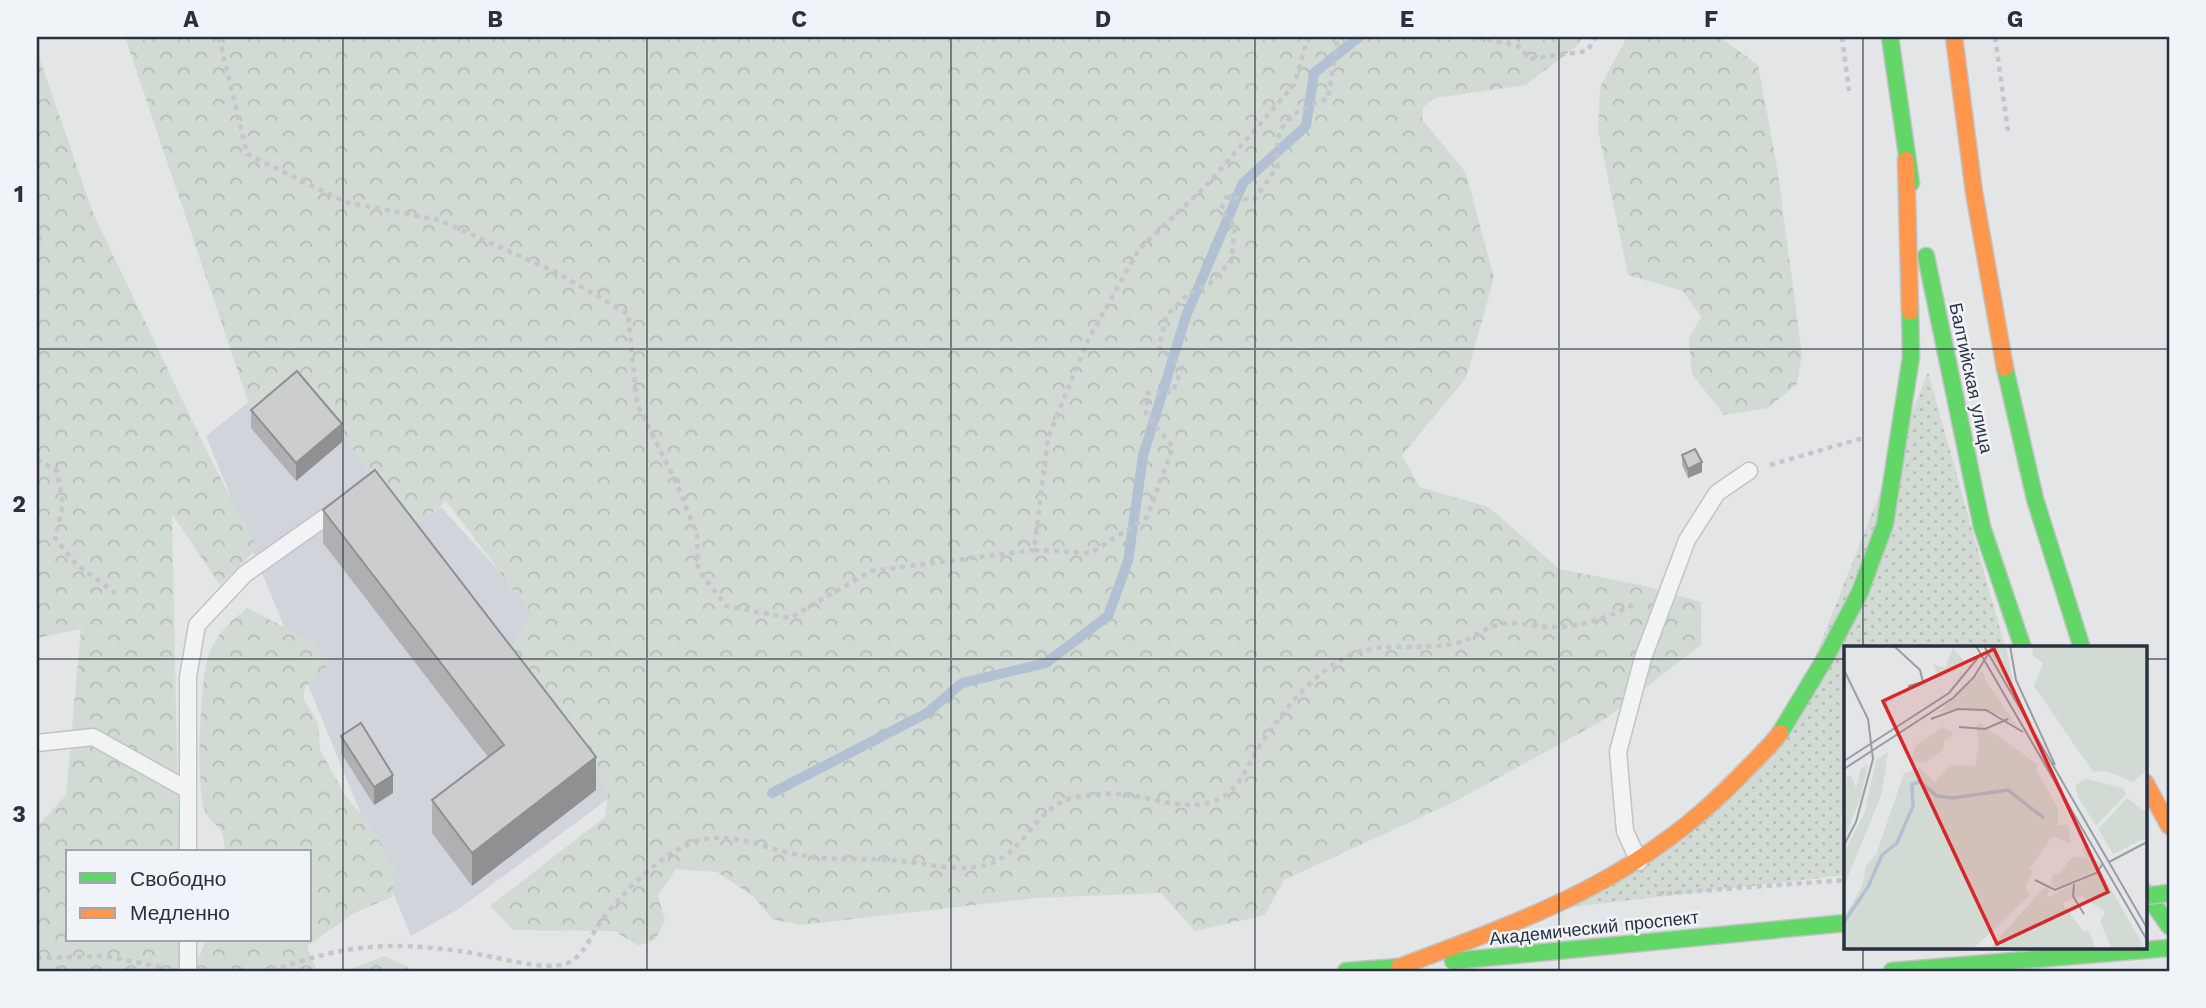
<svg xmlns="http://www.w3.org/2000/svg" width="2206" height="1008" font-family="'Work Sans',sans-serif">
  <defs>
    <pattern id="grass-dots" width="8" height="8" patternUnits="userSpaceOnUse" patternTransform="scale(1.75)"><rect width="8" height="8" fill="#d2dbd3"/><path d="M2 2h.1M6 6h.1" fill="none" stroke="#b4bcb6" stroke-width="1.8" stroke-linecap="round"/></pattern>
    <pattern id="forest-crowns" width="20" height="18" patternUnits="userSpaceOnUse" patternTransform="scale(1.75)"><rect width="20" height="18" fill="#d2dbd3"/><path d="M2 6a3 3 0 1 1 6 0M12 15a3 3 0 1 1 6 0" fill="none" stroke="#b4bcb6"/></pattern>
  </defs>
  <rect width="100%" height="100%" fill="#e3e5e7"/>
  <path fill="#d1d4da" d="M293,367L424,519L441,507L546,623L612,796L460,908L411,936L206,436Z"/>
  <path fill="url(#grass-dots)" d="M1928,372L2005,647L1846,648V799L1840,823L1845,824V875L1555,909L1640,859L1794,710Z"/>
  <path fill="url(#forest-crowns)" d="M125,37H1583L1579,44L1526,85L1435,98L1423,107L1422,119L1466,173L1494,278L1466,378L1402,455L1420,487L1489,507L1559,569L1641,585L1701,602V645L1605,719L1458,800L1284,880L1265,915L1195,931L1161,893L1036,898L801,925L772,919L754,897L717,872L676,869L658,896L665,920L656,939L639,946L614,931L513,930L490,906L605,817L608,792L504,657L532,614L446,501L415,527L318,405L253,416Z
    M1627,37H1720L1758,65L1777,167L1802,355L1797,384L1768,408L1724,415L1692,374L1689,338L1701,317L1683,291L1628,275L1598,130L1600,87Z
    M37,51L93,213L212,462L258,548L220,585L172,514L179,852H68V940H180L181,971H37V827L66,795L81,629L37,638Z
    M247,608L315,643L329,664L305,687L303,698L318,723L320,750L345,795L376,833L395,874L392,897L354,913L307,946L317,971H197L196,964L206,940H310V852H225C223,819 216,832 205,811C195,789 200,676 209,654C216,634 231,621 247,608Z
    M385,956L415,971H345Z"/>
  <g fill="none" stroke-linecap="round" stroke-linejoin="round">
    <path stroke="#b1c0d2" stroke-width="10" d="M772,793L927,713L962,683L1046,663L1108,616L1128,561L1143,456L1186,316L1243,183L1306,126L1314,73L1359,37"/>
    <g stroke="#c1c3c5" stroke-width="19">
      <path id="lane" d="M37,743L93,737L188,790
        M188,852V677L197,625L245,574L340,507
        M1639,862L1625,831L1618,752L1643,658L1687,540L1717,493L1749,471
        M188,940V971"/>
    </g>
    <g stroke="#c1c3c5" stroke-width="19">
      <path id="fast" d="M1890,37L1911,183
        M1926,256L1982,527L2023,648
        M2005,368L2035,499L2082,648
        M1780,733L1826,657L1860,592L1885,524L1911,357L1910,312
        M2145,892L2169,926
        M1453,961L1846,923
        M1346,971L1399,967
        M1892,971L2169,948"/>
    </g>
    <g stroke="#c1c3c5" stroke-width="19">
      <path id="slow" d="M1954,37L1974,192L2005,368
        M1906,160L1910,312
        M2145,782L2169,826
        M1399,967C1530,918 1640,880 1740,776C1753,762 1768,749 1780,733"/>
    </g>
    <path stroke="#c4c6cb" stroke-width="4.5" stroke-dasharray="5 5" stroke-linecap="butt" d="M219,37L247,154L345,202L439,220L558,273L628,314L637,404L677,484L697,535L698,569L726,606L790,618L871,571L1034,550L1048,438L1088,340L1139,249L1206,186L1294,85L1308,37
      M1477,37L1518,46L1530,59L1587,51L1596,37
      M1842,37L1849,91
      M1995,37L2008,131
      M37,226L40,235L37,253
      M37,459L57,471L63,505L55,538L76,564L119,596
      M1770,465L1863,438
      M1034,550L1091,553L1147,517L1173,447L1146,414L1148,393L1173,392L1182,367L1159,347L1166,316L1188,294L1209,284L1231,262L1235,227L1221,209L1226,197L1254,200L1278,166C1273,123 1290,111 1328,99L1338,37
      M1657,894L1846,880
      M37,958L106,956L164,968
      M271,971C347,944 388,941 467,952C492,956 543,971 565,964C582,959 590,938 599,924C620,894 668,845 705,839C737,834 764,848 795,854C826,861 855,858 887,860C919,861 954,873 986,865C1022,856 1035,809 1069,799C1086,794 1112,792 1130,795C1160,800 1199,815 1227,794C1242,783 1250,760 1261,744C1284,710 1320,663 1361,651C1390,643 1423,650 1453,644C1470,641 1485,627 1502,624C1516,621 1534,626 1548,627C1580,628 1608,618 1636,603"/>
    <use href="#lane" stroke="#f2f3f4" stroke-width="16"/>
    <use href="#fast" stroke="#63d668" stroke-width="16"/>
    <use href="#slow" stroke="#ff974d" stroke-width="16"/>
    <g stroke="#bfc1c5" stroke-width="19" stroke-linecap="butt">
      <path id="fast-bridge" d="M2145,896L2169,893"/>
    </g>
    <use href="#fast-bridge" stroke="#63d668" stroke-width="16"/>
  </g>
  <path fill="#afb0b2" d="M251,410L342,442L296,481L251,428Z
    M1682,455L1702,472L1688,478L1682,465Z
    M323,510L596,790L472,886L432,833V800L488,757L323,543Z
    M341,736L393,793L374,805L341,753Z"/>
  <path fill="#8e9091" d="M342,424V442L296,481V463Z
    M1702,462V472L1688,478V469Z
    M596,757V790L472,886V853Z
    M393,775V793L374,805V787Z"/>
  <path fill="#cbcdcf" stroke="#8e9091" stroke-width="2" d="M297,371L342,424L296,463L251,410Z
    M1695,449L1702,462L1688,469L1682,455Z
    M375,470L596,757L472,853L432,800L504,745L323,510Z
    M361,723L393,775L374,787L341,736Z"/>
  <path fill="none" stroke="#293141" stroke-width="2" stroke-opacity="0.55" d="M343,37V971M647,37V971M951,37V971M1255,37V971M1559,37V971M1863,37V648M37,349H2169M37,659H1846M2145,659H2169M1863,947V971"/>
  <g text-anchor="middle" stroke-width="5" stroke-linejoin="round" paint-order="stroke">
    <g font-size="18" fill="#293141" stroke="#f0f3f7">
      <text transform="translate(1971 378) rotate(78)" y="6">Балтийская улица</text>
      <text transform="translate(1594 928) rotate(-6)" y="6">Академический проспект</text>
    </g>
  </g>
  <g transform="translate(1844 646)">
    <rect width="303" height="303" fill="#e3e5e7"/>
    <path d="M151,0H162L170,42L201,104L148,9ZM139,24L142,35L173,80L154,68L114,63L95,66ZM44,106L37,150L0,240V206L21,166L32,114ZM24,118L16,154L0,193L2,131L7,129L12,142L17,123Z" fill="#d2dbd3"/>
    <path d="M188,0H303V124L289,136L262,125L249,126L190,40L199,17L189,10ZM109,2L120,15L110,26L93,28L89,18L101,22ZM136,77L194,119L192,124L214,162V179H224L227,198L209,190L185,223L189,225L181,242L186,249L129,303H0V272L18,240L22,220L32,209L60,127L76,122L91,136L107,119L131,120L135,97L132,80ZM99,81L110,87L100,95L99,104L80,117L68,114L70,101ZM242,133L279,142L282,148L252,180L234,151L231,139ZM283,152L303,167V191L269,208L254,183ZM244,197L249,213L257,218L255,223L214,242L207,240L209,228L214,229L229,210L244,213L238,203ZM257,225L301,303H268L256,275L261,266L237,250L218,257L240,286L245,285L252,303H145L200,242L206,244L202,252Z" fill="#d2dbd3"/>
    <path fill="none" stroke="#b1c0d2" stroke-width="3.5" d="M0,276L24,241L38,209L53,197L69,160L68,138L76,136L93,150L109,152L164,144L200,172"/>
    <path fill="none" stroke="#999da5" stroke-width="2" d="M50,0L76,24L79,36L64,40M132,0L303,294M140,0L303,282M166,0L172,34L211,119M0,24L24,73L29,113L12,176L0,199M87,73L114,63L142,64L179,86M115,81L141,83L164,73M0,115L105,47L137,8M0,123L109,52L130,31L149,0M265,216L303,196M191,234L211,244L252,227L259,218M230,238L229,250L240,268"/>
    <path fill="#d62828" fill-opacity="0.15" stroke="#d62828" stroke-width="3.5" d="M150,3L264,246L153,298L39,55Z"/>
    <rect width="303" height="303" fill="none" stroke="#293141" stroke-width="3.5"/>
  </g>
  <rect width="2206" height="1008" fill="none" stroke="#f0f3f7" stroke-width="77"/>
  <rect x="66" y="850" width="245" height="91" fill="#f0f3f7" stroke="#a0a5ae" stroke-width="2"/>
  <rect x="80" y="873" width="35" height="10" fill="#63d668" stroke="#a0a5ae" stroke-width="2"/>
  <text x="130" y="886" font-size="21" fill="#293141">Свободно</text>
  <rect x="80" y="908" width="35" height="10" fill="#ff974d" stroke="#a0a5ae" stroke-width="2"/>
  <text x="130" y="920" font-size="21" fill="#293141">Медленно</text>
  <rect x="38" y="38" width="2130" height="932" fill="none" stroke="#293141" stroke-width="2.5"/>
  <g font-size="23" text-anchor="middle" font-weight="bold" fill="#293141">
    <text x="191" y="27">A</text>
    <text x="495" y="27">B</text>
    <text x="799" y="27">C</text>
    <text x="1103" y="27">D</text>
    <text x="1407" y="27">E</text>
    <text x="1711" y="27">F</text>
    <text x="2015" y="27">G</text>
    <text x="19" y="202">1</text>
    <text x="19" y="512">2</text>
    <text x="19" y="822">3</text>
  </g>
</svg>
